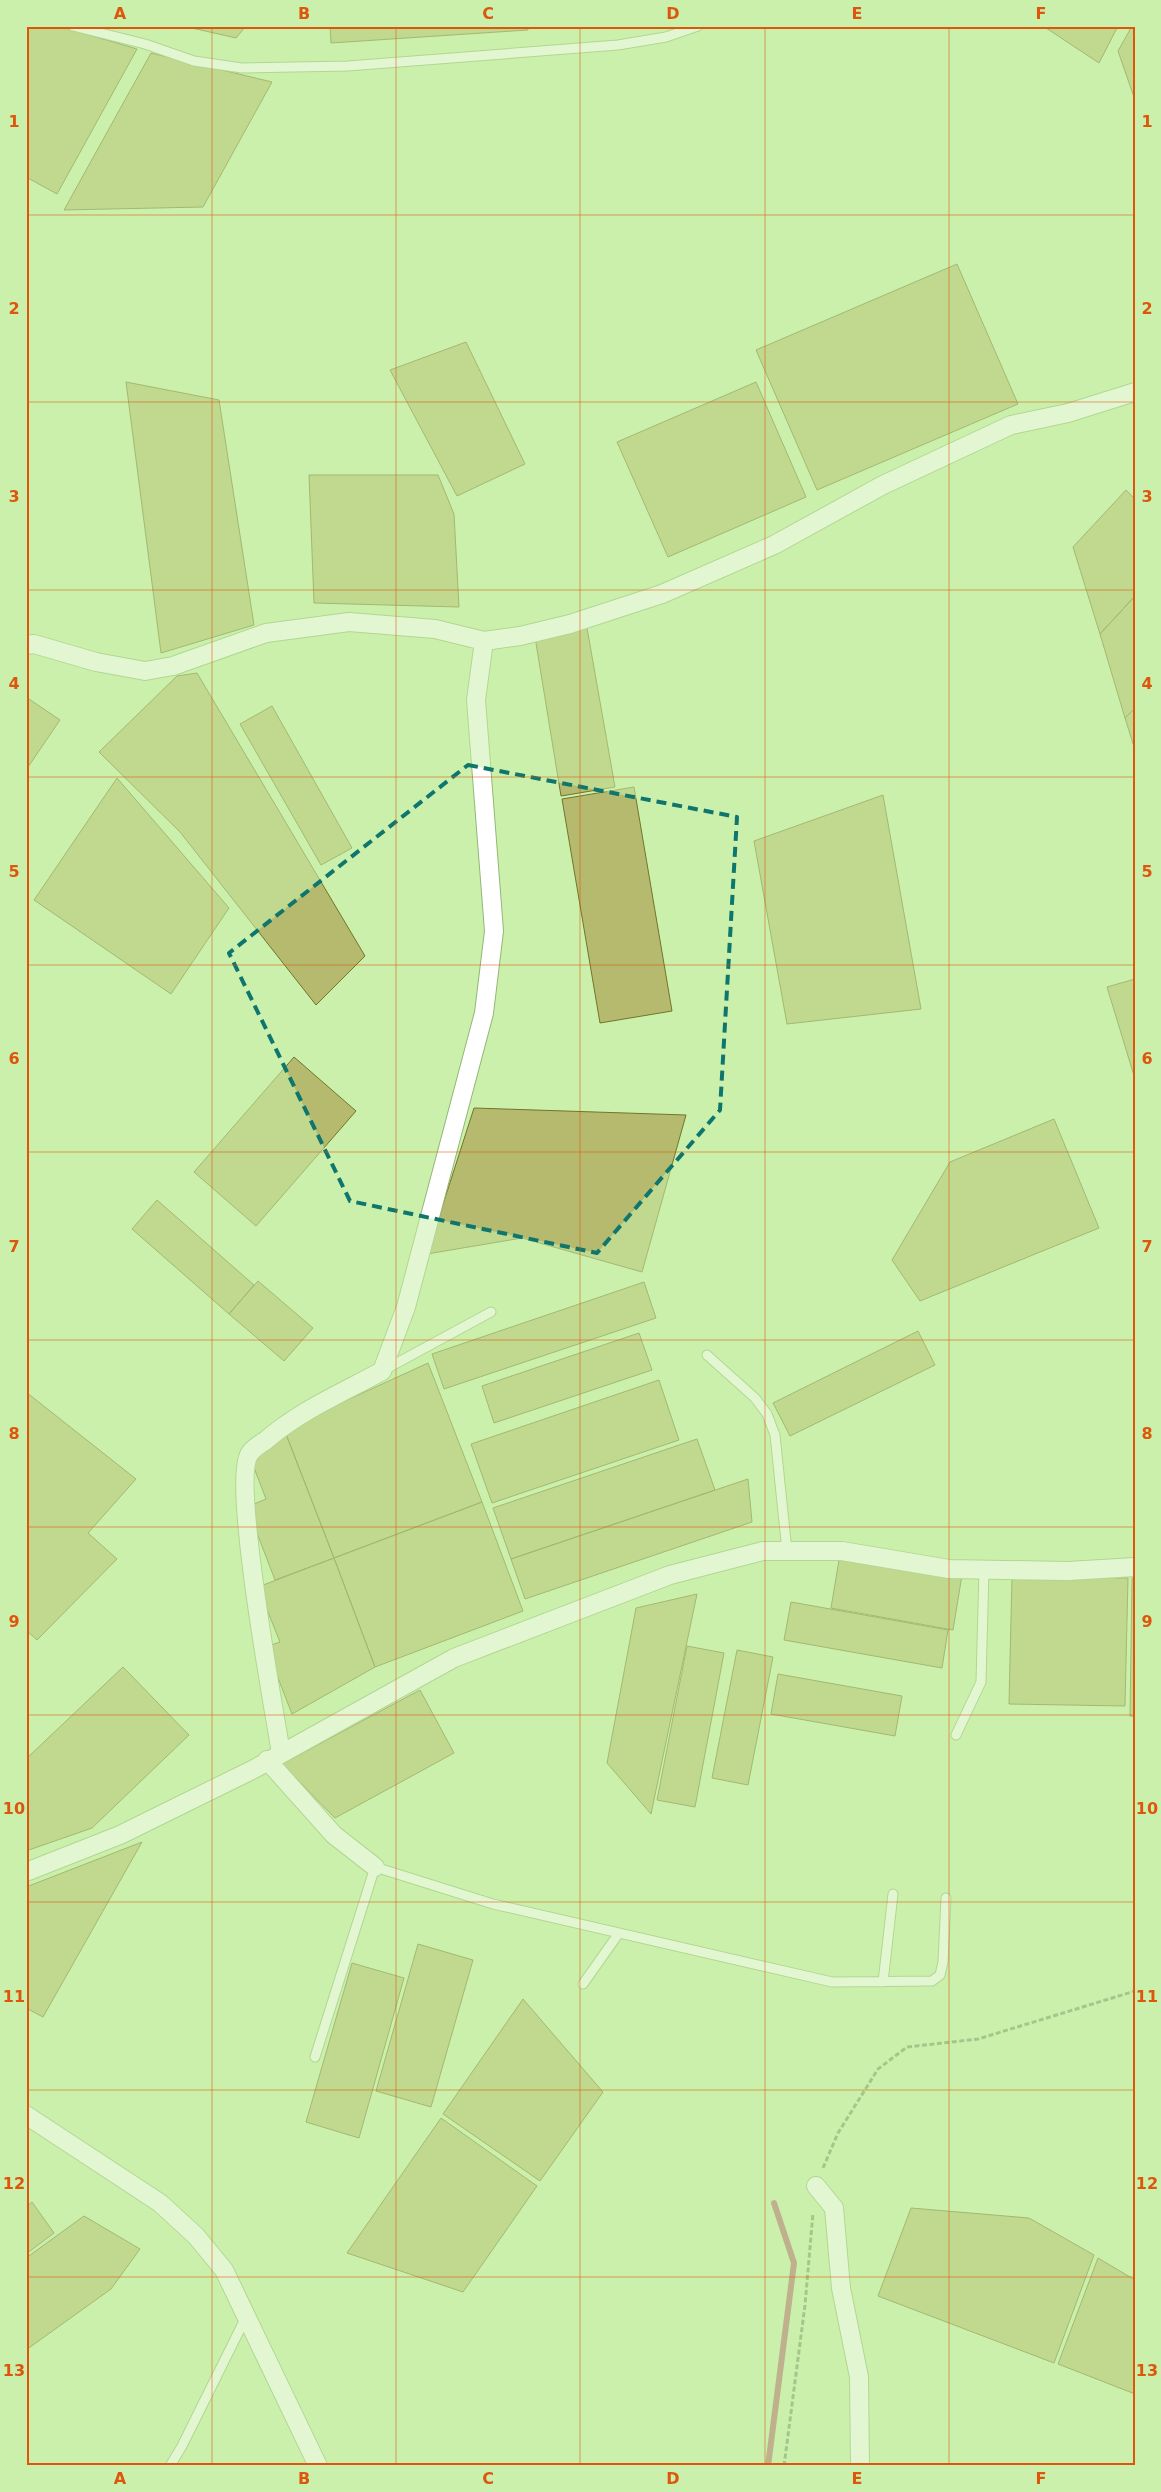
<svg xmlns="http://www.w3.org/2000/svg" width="1161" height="2492" font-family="'DejaVu Sans',sans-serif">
  <rect width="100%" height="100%" fill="#cbf0ac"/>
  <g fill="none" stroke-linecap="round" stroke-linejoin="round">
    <path stroke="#b3656a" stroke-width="6" d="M768,2466L794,2263L774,2203"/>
  </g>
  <path fill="#b5ba6e" stroke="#727529" d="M26,26H59L137,49L57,194L26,177Z
    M183,26H246L236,38Z
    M330,26H527L528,30L331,43Z
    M1043,26H1118L1099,63Z
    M1132,26H1135V100L1118,51Z
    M151,53L272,82L203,207L64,210Z
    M957,264L1018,404L817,490L756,350Z
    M466,342L525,464L457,496L390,370Z
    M126,382L219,400L254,625L161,653Z
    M756,382L806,497L668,557L617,442Z
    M309,475H438L454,514L459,607L314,603Z
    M1126,490L1135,499V596L1100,634L1073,547Z
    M1135,596V708L1125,718L1100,634Z
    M587,628L615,787L561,796L535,637Z
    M197,673L365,956L316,1005L180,832L99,752L177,676Z
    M26,697L60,720L26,770Z
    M272,706L352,848L321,865L240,724Z
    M1135,708V750L1125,718Z
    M117,778L229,908L171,994L34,900Z
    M634,787L672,1011L600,1023L562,799Z
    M883,795L921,1009L787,1024L754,841Z
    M1135,979V1079L1107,987Z
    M294,1057L356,1111L256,1226L194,1172Z
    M474,1108L686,1115L642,1272L522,1238L427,1254Z
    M1054,1119L1099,1228L920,1301L892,1260L950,1162Z
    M157,1200L254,1285L229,1314L132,1229Z
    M258,1281L313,1328L284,1361L229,1314Z
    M644,1282L656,1318L444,1389L432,1354Z
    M918,1331L935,1365L790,1436L773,1403Z
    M639,1333L652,1370L494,1423L482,1386Z
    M428,1363L482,1502L334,1558L284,1429Z
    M659,1380L679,1440L492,1503L471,1444Z
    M26,1392L136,1479L88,1533L117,1559L37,1640L26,1630Z
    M284,1429L334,1558L275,1580L247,1507L266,1499L251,1460Z
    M697,1439L715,1490L511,1559L493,1508Z
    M748,1479L752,1522L525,1599L511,1559Z
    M482,1502L523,1611L375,1667L334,1558Z
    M840,1554L962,1575L953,1630L831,1608Z
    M334,1558L375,1667L292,1714L266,1647L280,1642L258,1587Z
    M1012,1576L1128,1578L1125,1706L1009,1704Z
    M1132,1578H1135V1716H1130Z
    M697,1594L651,1814L607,1763L636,1608Z
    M791,1602L948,1630L942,1668L784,1640Z
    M687,1646L724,1653L695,1807L657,1800Z
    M737,1650L773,1657L748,1785L712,1778Z
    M123,1667L189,1735L92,1828L26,1851V1759Z
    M778,1674L902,1696L895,1736L771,1714Z
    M420,1690L454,1753L335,1818L282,1764Z
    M142,1842L43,2017L26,2008V1887Z
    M418,1944L473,1960L431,2107L376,2091Z
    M352,1963L404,1978L359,2138L306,2122Z
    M523,1999L603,2092L540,2181L443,2114Z
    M441,2118L537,2186L463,2292L347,2253Z
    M32,2202L54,2233L26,2254V2207Z
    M911,2208L1029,2218L1094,2255L1054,2363L878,2296Z
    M84,2216L140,2249L111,2289L26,2350V2258Z
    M1098,2258L1135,2280V2394L1058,2364Z"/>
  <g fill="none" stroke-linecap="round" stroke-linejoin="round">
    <g stroke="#94b775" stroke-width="11">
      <path id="lane" d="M73,26L145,44L194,61L242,68L348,66L618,45L666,37L698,26
        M707,1355L755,1398L767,1414L775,1435L787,1551
        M384,1370L491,1312
        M956,1735L981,1682L984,1570
        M883,1982L893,1894
        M583,1984L619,1933
        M315,2057L375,1867L493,1904L832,1982L932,1981L940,1975L943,1962L946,1898
        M170,2466L182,2446L246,2317"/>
    </g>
    <g stroke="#94b775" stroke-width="20">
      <path id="street" d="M26,645L34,644L96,662L145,671L173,666L266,633L349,622L435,629L484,641L520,636L570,624L662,594L774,545L883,485L1011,425L1068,413L1135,392
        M281,1753C274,1710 231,1478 250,1453C254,1448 260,1444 265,1441C299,1411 342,1393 382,1371L406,1307L484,1013L494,931L476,700L484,641
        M267,1760L334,1835L375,1867
        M26,1872L120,1835L254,1769L454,1658L670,1575L763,1551H842L949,1569L1068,1571L1135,1567
        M26,2115L160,2203L196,2236L224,2270L318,2466
        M816,2186L834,2208L841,2288L859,2377L860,2466"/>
    </g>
    <path stroke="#799363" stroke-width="3" stroke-dasharray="5 2.5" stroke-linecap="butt" d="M823,2168L838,2133L878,2069L907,2047L978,2039L1135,1991
      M784,2466L805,2305L813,2213"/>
    <use href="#lane" stroke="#fff" stroke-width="9"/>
    <use href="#street" stroke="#fff" stroke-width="18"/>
  </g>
  <path d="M0 0H1161V2492H0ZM468,765L737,817L720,1110L597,1253L350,1201L229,953Z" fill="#cbf0ac" fill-opacity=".55" fill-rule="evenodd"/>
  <path fill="none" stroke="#0f766e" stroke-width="4" stroke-dasharray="10 6" stroke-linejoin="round" d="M468,765L737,817L720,1110L597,1253L350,1201L229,953Z"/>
  <path fill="none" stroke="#dd560c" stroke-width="1" stroke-opacity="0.55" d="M212,26V2466M396,26V2466M580,26V2466M765,26V2466M949,26V2466M26,215H1135M26,402H1135M26,590H1135M26,777H1135M26,965H1135M26,1152H1135M26,1340H1135M26,1527H1135M26,1715H1135M26,1902H1135M26,2090H1135M26,2277H1135"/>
  <rect width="1161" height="2492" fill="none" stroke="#cbf0ac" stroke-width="55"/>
  <rect x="28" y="28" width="1106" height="2436" fill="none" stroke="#dd560c" stroke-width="2"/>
  <g font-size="16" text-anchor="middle" font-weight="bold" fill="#dd560c">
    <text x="120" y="19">A</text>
    <text x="304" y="19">B</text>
    <text x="488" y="19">C</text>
    <text x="673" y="19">D</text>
    <text x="857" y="19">E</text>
    <text x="1041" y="19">F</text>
    <text x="14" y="127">1</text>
    <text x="1147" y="127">1</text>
    <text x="14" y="314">2</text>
    <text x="1147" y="314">2</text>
    <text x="14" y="502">3</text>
    <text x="1147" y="502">3</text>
    <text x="14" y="689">4</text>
    <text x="1147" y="689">4</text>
    <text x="14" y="877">5</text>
    <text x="1147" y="877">5</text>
    <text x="14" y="1064">6</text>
    <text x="1147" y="1064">6</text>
    <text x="14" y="1252">7</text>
    <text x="1147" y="1252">7</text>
    <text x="14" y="1439">8</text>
    <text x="1147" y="1439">8</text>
    <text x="14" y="1627">9</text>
    <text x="1147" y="1627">9</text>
    <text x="14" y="1814">10</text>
    <text x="1147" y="1814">10</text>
    <text x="14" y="2002">11</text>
    <text x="1147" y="2002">11</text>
    <text x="14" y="2189">12</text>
    <text x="1147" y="2189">12</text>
    <text x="14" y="2376">13</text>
    <text x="1147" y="2376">13</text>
    <text x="120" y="2484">A</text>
    <text x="304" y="2484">B</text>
    <text x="488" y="2484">C</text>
    <text x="673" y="2484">D</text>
    <text x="857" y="2484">E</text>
    <text x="1041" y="2484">F</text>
  </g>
</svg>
